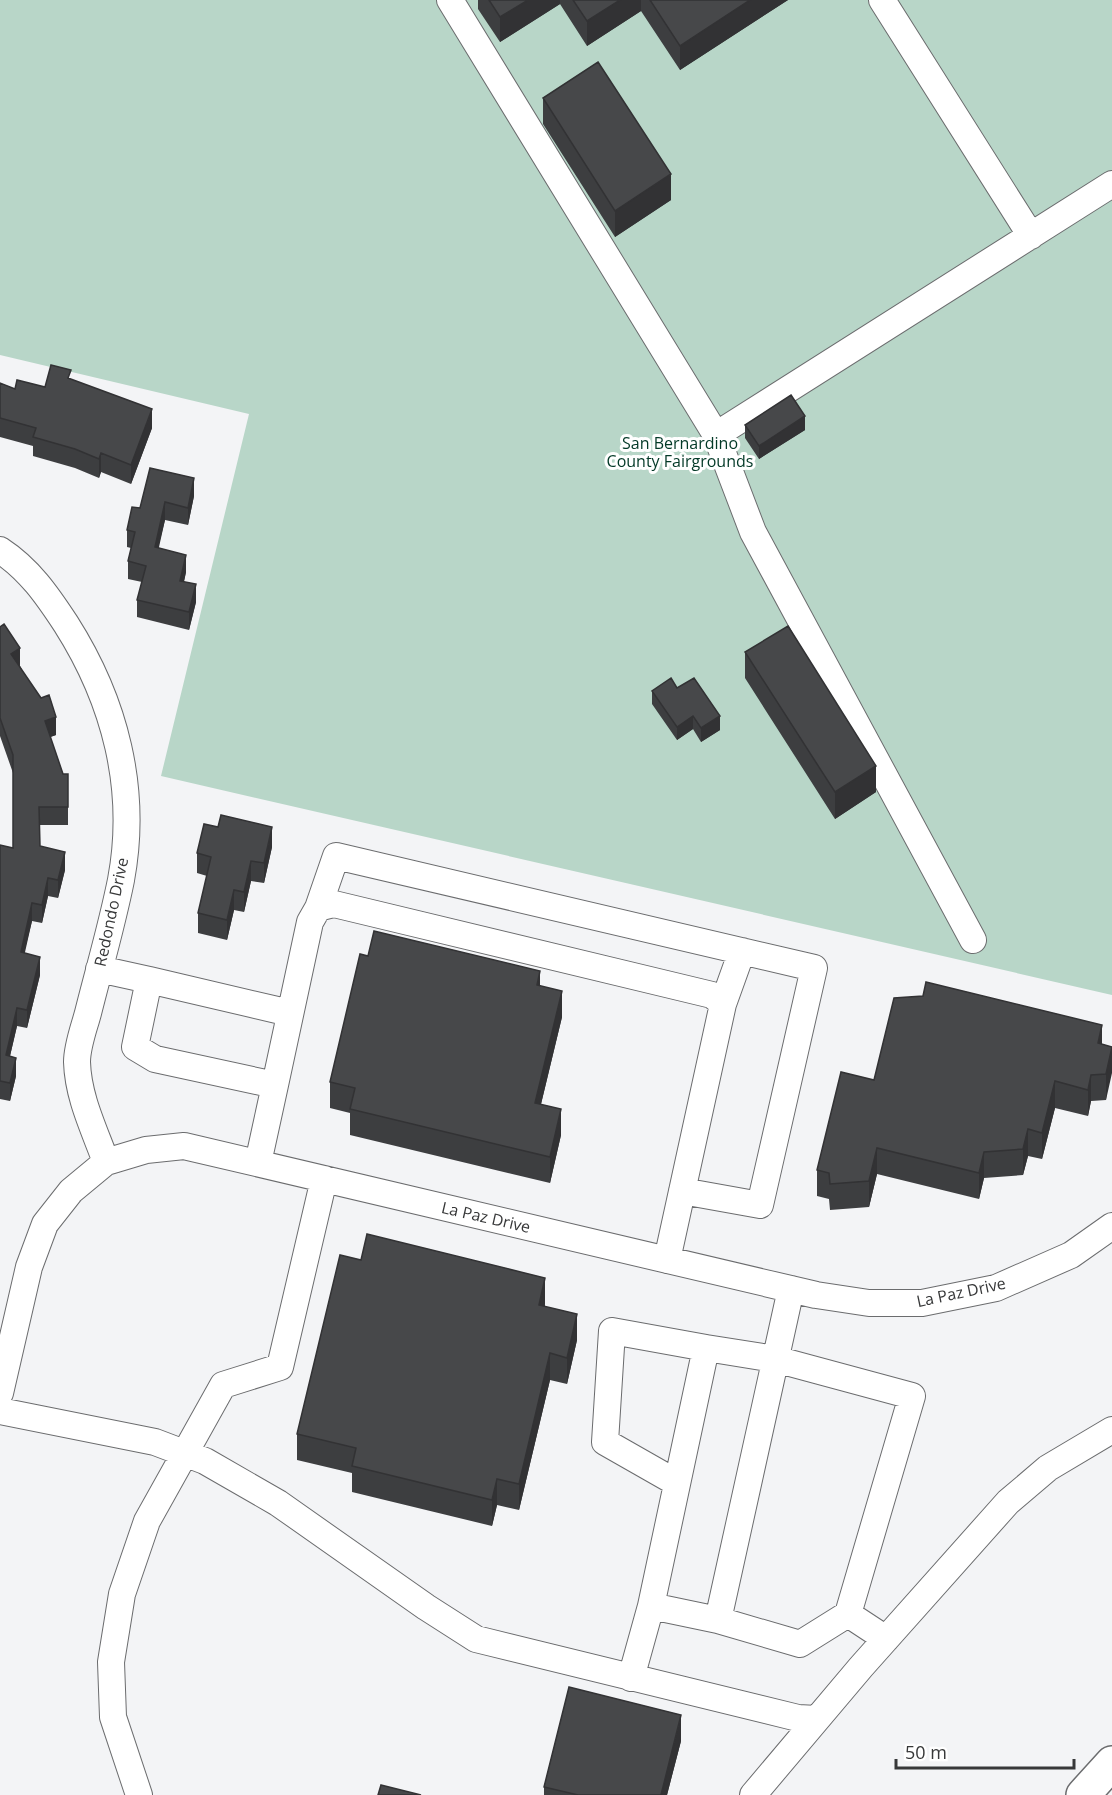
<svg xmlns="http://www.w3.org/2000/svg" width="1112" height="1795" font-family="'Open Sans',sans-serif">
  <rect width="100%" height="100%" fill="#f3f4f6"/>
  <path fill="#b8d6c8" d="M0,0H1112V995L161,776L249,414L0,355Z"/>
  <g fill="none" stroke-linecap="round" stroke-linejoin="round">
    <g stroke="#6b6c6e" stroke-width="28">
      <path id="minor" d="M450,0L716,435L753,532L973,940
        M882,0L1031,236
        M716,435L1112,184
        M0,550C29,569 47,595 66,624C115,701 138,789 121,880C112,925 99,969 88,1013C84,1028 77,1046 77,1062C78,1097 94,1129 106,1162
        M318,908L336,856L814,968L760,1205L682,1191
        M99,969L149,980L135,1047L155,1059L275,1085L258,1163
        M149,980L290,1013
        M723,1004L742,951
        M275,1085L310,922L318,908L334,904L712,995L723,1004L667,1260
        M0,1393L29,1267L45,1224L71,1191L106,1162L146,1150L184,1146L816,1295L869,1303H922L996,1288L1071,1255L1112,1226
        M0,1411L155,1442L205,1461L278,1503L426,1607L476,1639L798,1718L817,1719
        M677,1483L605,1442L612,1331L706,1348
        M651,1606L706,1348L775,1359L912,1396L848,1614
        M718,1620L800,1644L848,1614L886,1639
        M631,1678L651,1606L718,1620L791,1289
        M139,1795L113,1717L111,1662L122,1594L147,1521L223,1385L280,1367L324,1179
        M753,1795L861,1667L1008,1502L1048,1468L1112,1430"/>
    </g>
    <g stroke="#6b6c6e" stroke-width="36">
      <path id="highway" d="M1083,1795L1112,1763"/>
    </g>
    <use href="#minor" stroke="#fff" stroke-width="26"/>
    <use href="#highway" stroke="#fff" stroke-width="33"/>
  </g>
  <path fill="#3d3e40" d="M478,0H788L680,70L641,11L587,46L560,4L500,42L478,9Z
    M543,98L671,200L615,237L543,124Z
    M71,379L152,428L131,484L101,472L99,478L75,468L33,456V446L0,437V383L15,389L45,387Z
    M745,425L805,430L759,459L745,438Z
    M194,496L188,525L165,520L158,548L186,572L184,582L196,602L189,630L137,617V600L142,582L128,579V561L131,548L127,547V530L140,508Z
    M0,627L20,666L56,735L50,737L63,774H68V825H39L40,846L65,870L58,898L48,896L42,923L32,921L24,953L40,975L27,1028L17,1026L10,1056L16,1076L10,1101L0,1099V845L13,848V773L0,736Z
    M745,652L876,792L835,819L745,678Z
    M677,688L720,730L701,742L693,729L677,740L652,704V691Z
    M272,847L264,883L251,881L244,912L234,910L227,940L198,933V913L207,876L197,873V853Z
    M368,956L540,986L562,1017L541,1104L561,1135L550,1183L350,1135V1113L330,1108V1082Z
    M1102,1044L1112,1047L1106,1100L1091,1101L1088,1116L1055,1108L1042,1159L1028,1156L1023,1175L984,1178L979,1199L877,1174L869,1207L830,1210L829,1199L817,1196V1170L874,1080Z
    M545,1304V1306L577,1340L567,1384L550,1380L519,1510L497,1505L492,1526L352,1492V1473L297,1460V1434Z
    M681,1741L667,1795H544V1787Z"/>
  <path fill="#323234" d="M528,0H560V4L500,42V17Z
    M620,0H641V11L587,46V21Z
    M750,0H788L680,70V46Z
    M671,174V200L615,237V211Z
    M152,409V428L131,484V465Z
    M805,416V430L759,459V446Z
    M101,453V472L99,478V459Z
    M194,478V496L188,525V508Z
    M165,502V520L155,565V547Z
    M186,555V572L180,598V581Z
    M196,584V602L189,630V612Z
    M20,648V666L11,672V654Z
    M693,716V729L677,740V727Z
    M720,716V730L701,742V728Z
    M56,717V735L45,739V721Z
    M876,766V792L835,819V792Z
    M272,827V847L264,883V863Z
    M65,852V870L58,898V880Z
    M251,861V881L244,912V892Z
    M48,878V896L42,923V905Z
    M234,890V910L227,940V920Z
    M32,903V921L21,970V952Z
    M40,957V975L27,1028V1010Z
    M540,971V997L537,985Z
    M562,991V1017L535,1129V1103Z
    M17,1008V1026L6,1073V1055Z
    M1102,1025V1052L1098,1043Z
    M1112,1047V1073L1106,1100V1074Z
    M16,1058V1076L10,1101V1083Z
    M1091,1075V1101L1088,1116V1090Z
    M1055,1081V1108L1042,1159V1133Z
    M561,1109V1135L550,1183V1157Z
    M1028,1129V1156L1023,1175V1149Z
    M877,1148V1174L869,1207V1181Z
    M984,1152V1178L979,1199V1173Z
    M545,1278V1304L539,1331V1305Z
    M577,1314V1340L567,1384V1358Z
    M550,1353V1380L519,1510V1484Z
    M497,1479V1505L492,1526V1500Z
    M681,1715V1741L667,1795H661Z"/>
  <path fill="#47484a" stroke="#323234" stroke-width="1.5" d="M489,0H528L500,17Z
    M573,0H620L587,21Z
    M650,0H750L680,46Z
    M598,62L671,174L615,211L543,98Z
    M51,365L71,370L68,378L152,409L131,465L101,453L99,459L75,449L33,437L36,428L0,418V383L15,389L17,380L45,387Z
    M791,395L805,416L759,446L745,425Z
    M150,468L194,478L188,508L165,502L155,547L186,555L180,581L196,584L189,612L137,600L146,566L128,561L135,532L127,530L132,507L140,508Z
    M4,624L20,648L11,654L41,698L49,695L56,717L45,721L63,774H68V807H39L40,846L65,852L58,880L48,878L42,905L32,903L21,952L40,957L27,1010L17,1008L6,1055L16,1058L10,1083L0,1081V845L13,848V755L0,718V627Z
    M788,626L876,766L835,792L745,652Z
    M671,678L677,688L694,678L720,716L701,728L693,716L677,727L652,691Z
    M221,815L272,827L264,863L251,861L244,892L234,890L227,920L198,913L211,857L197,853L204,824L218,827Z
    M374,931L540,971L537,985L562,991L535,1103L561,1109L550,1157L350,1109L355,1088L330,1082L360,954L368,956Z
    M926,982L1102,1025L1098,1043L1112,1047L1106,1074L1091,1075L1088,1090L1055,1081L1042,1133L1028,1129L1023,1149L984,1152L979,1173L877,1148L869,1181L830,1184L829,1173L817,1170L841,1072L874,1080L894,998L923,996Z
    M367,1234L545,1278L539,1305L577,1314L567,1358L550,1353L519,1484L497,1479L492,1500L352,1466L356,1448L297,1434L340,1255L361,1260Z
    M569,1687L681,1715L661,1795H578L544,1787Z
    M381,1785L421,1795H378Z"/>
  <g text-anchor="middle" stroke-width="6" stroke-linejoin="round" paint-order="stroke">
    <g font-size="16" fill="#033927" stroke="#fff">
      <text x="680" y="449">San Bernardino<tspan x="680" dy="18">County Fairgrounds</tspan></text>
    </g>
    <g font-size="16" fill="#373839" stroke="#fff">
      <text transform="translate(111 912) rotate(-78)" y="6">Redondo Drive</text>
      <text transform="translate(486 1217) rotate(13)" y="6">La Paz Drive</text>
      <text transform="translate(961 1292) rotate(-12)" y="6">La Paz Drive</text>
    </g>
  </g>
  <path d="M896 1759v9h178v-9" fill="none" stroke="#373839" stroke-width="3"/>
  <text x="905" y="1759" font-size="18" fill="#373839" stroke="#ffffff" stroke-width="4.5" paint-order="stroke">50 m</text>
</svg>
